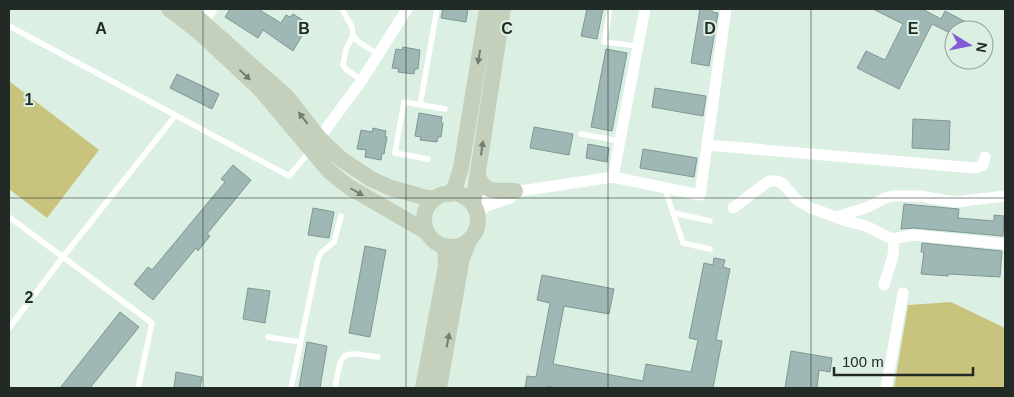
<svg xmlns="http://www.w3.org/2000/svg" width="1014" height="397" font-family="Arial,sans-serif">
  <rect width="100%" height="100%" fill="#dbf0e3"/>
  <path fill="#c8c47e" d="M9,81L99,150L47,218L9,189Z
    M951,302L1005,328V388H894L908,305Z"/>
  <path fill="#9fb8b5" stroke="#7f9794" d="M230,9H258L281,23L286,15L290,17L293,14L309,24L293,51L263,30L258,38L225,17Z
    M443,9H468L466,22L441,18Z
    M587,9H603L597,39L581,36Z
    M700,9H712V12L718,13L709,66L691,63Z
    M873,9H922L941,19L945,11L981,30H954V35L932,24L899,89L857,68L866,51L885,60L903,24Z
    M403,47L420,50L418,69H415L414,74L398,72L399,69L392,68L396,49L402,50Z
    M606,49L627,53L612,131L591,127Z
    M177,74L219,94L212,109L170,88Z
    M655,88L706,96L703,116L652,107Z
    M419,113L442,117L441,122L443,123L441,137H438L437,142L420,140L421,137L415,136Z
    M913,119L950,121L949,150L912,148Z
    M534,127L573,134L569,155L530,148Z
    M373,128L386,131L385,137H387L384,154L382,153L381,160L365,157L366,150L357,149L361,130L372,132Z
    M588,144L609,148L607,162L586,158Z
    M643,149L697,158L694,177L640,168Z
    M233,165L251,180L207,234L210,236L198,251L196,248L153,300L134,284L148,267L152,270L225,182L221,179Z
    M904,204L959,209L958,218L994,221V215L1004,216L1003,236L914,228L901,229Z
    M313,208L334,212L329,238L308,235Z
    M922,243L1002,251L1000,277L949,274L948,276L921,274L924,252H921Z
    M365,246L386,250L370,337L349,333Z
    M714,258L725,260L723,267L730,269L716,340L722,341L713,388H556L547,386L546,388H525L527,376L536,377L550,303L537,300L542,275L614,289L609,314L564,306L553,364L643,381L646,364L691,372L698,340L689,338L704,263L713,265Z
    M248,288L270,291L265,323L243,319Z
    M120,312L139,327L90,388H60Z
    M307,342L327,346L320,388H299Z
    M791,351L832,358L830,372L819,370L817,388H785Z
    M176,372L202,377L200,388H174Z"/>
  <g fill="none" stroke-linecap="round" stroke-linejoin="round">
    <path stroke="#fff" stroke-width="5.5" d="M342,9L352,27L353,36L360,43L378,54
      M610,9L604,42L638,46
      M9,26L289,176L310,151
      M353,36L346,49L343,65L347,70L362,80
      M420,105L437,9
      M581,134L620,141
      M428,159L395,153L404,102L445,109
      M665,189L683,243L710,249
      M674,213L710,221
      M9,217L152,323L138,388
      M9,328L63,257L175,116
      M268,337L300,342
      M291,388L318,259L321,253L334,242L341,216
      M335,388C342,350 340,351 378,357"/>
    <path stroke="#fff" stroke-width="11" d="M204,21L212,9
      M315,144L362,80L407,9
      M707,145L975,168L983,165L985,157
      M613,177L645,9
      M465,197L487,196L613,177L700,195L726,9
      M733,208L766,183L770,181H777L783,184L797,200L811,208L846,221L866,226L892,239C898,252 887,271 884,285
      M477,215L486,206L511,198
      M837,217L868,207L885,198L893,196H920L955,202L1005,196
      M892,239L913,235L1005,244
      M886,388L903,293"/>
    <path stroke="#c4d0bc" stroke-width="16" d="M169,9L199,32L260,89L330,172L349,187L427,232
      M188,9L287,97L319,138L341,159L371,179L391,188L427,198H436
      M478,176C485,195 498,190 515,191
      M424 220a27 27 0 1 1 54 0a27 27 0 1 1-54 0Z
      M450,194L455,187L461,168L487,9
      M473,204L503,9
      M423,388L446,266L445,246
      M439,388L460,269L462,258L469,241"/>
  </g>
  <defs><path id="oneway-solid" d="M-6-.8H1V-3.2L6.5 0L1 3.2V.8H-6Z" transform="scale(1.25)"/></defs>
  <g fill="#737d71">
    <use href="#oneway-solid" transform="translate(479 57) rotate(99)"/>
    <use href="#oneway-solid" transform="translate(245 75) rotate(43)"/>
    <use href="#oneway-solid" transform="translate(303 118) rotate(-128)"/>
    <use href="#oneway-solid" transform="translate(482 148) rotate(-82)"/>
    <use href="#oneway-solid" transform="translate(357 192) rotate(30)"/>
    <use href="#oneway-solid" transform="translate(448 340) rotate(-80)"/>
  </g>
  <path fill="none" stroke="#222a26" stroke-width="1" stroke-opacity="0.55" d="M203,9V388M406,9V388M608,9V388M811,9V388M9,198H1005"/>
  <g font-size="16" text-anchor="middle" font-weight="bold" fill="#222a26" stroke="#dbf0e3" stroke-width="4" stroke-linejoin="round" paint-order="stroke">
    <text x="101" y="34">A</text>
    <text x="304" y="34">B</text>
    <text x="507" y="34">C</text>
    <text x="710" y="34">D</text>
    <text x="913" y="34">E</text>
    <text x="29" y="105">1</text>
    <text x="29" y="303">2</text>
  </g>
  <rect width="1014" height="397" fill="none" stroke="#222a26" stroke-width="20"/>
  <g transform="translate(969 45) rotate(100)"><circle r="24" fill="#dbf0e3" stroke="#91a197"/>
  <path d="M0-4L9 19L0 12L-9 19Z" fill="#845bd5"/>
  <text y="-8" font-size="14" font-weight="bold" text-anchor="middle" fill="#222a26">N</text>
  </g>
  <path d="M834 367v8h139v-8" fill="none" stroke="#222a26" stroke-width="2.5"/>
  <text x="842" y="367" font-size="15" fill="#222a26" stroke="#dbf0e3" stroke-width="4" paint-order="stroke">100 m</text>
</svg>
